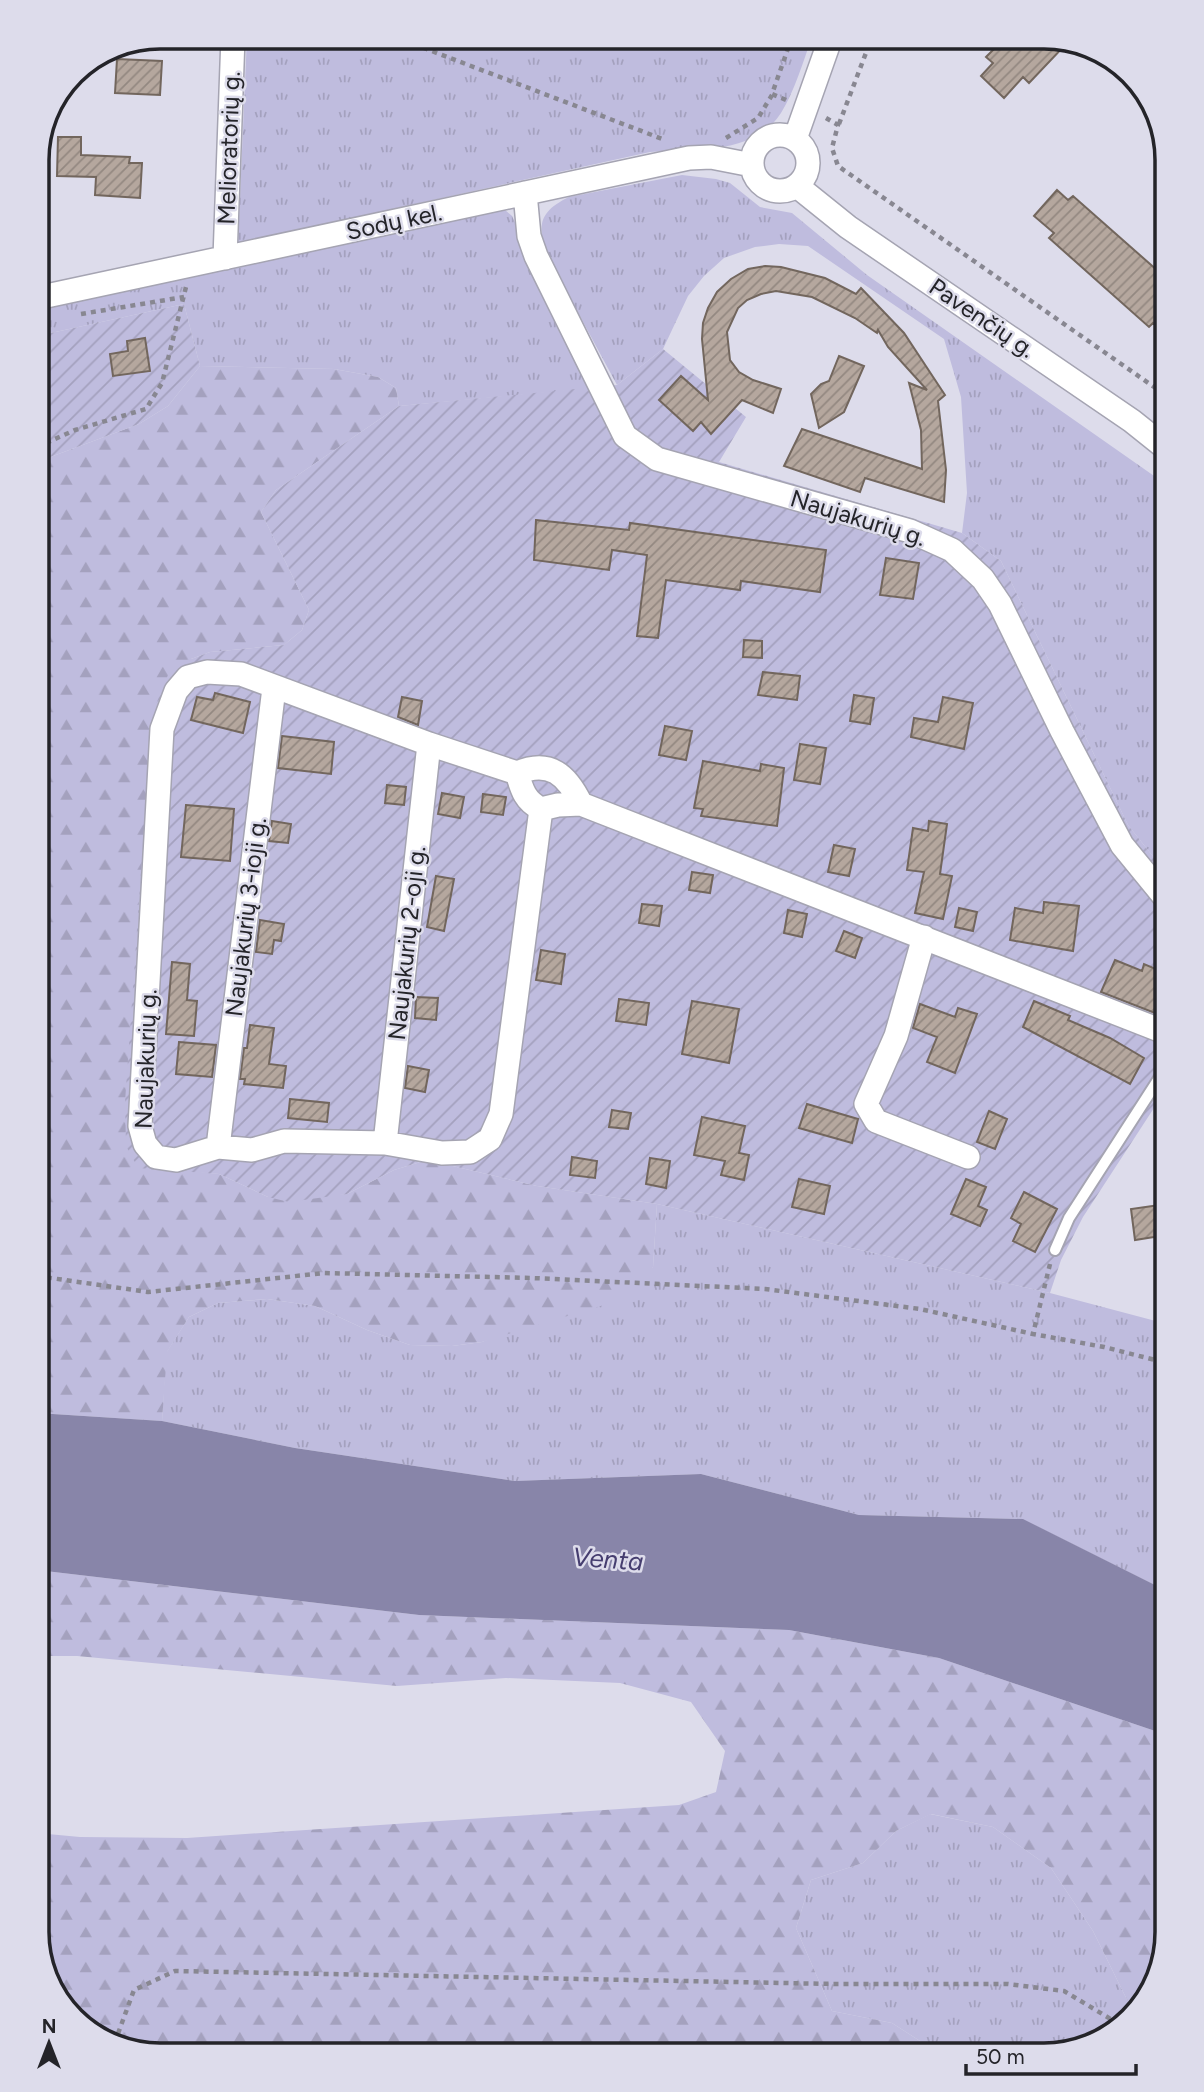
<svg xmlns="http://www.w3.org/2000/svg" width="1204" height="2092" font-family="Figtree,sans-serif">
  <defs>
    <pattern id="grass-tufts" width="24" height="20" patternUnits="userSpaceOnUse" patternTransform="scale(1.75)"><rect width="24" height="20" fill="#bfbcde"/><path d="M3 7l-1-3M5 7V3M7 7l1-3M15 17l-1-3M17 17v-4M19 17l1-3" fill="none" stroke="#a4a1be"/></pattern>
    <pattern id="forest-firs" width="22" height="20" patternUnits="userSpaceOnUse" patternTransform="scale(1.75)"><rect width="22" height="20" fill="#bfbcde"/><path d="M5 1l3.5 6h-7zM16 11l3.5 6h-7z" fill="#a4a1be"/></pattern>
    <pattern id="garden-furrows" width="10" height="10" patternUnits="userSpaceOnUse" patternTransform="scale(1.75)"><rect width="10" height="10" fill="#bfbcde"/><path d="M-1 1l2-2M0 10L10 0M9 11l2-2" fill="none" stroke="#a4a1be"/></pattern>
    <pattern id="building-hatch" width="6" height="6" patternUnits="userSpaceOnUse" patternTransform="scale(1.75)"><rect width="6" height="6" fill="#b5a79e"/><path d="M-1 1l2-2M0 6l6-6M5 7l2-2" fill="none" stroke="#938881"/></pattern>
  </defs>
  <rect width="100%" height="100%" fill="#dddceb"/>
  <path fill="url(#grass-tufts)" d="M247,37H812C803,62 795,90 781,113C754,155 694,149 650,152L238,243Z
    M682,175L716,179L730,183L760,207L792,213L867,275L1167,485V874L1128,825L1001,561L962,533L967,493L961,397L944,339L808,246L779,244L755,247L724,258L704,276L688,296L663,349L617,385L548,257C537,226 538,212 569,197Z
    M496,210H505L512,216L594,388L399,406L396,388L378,377L334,369L200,366L184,304L37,336V306Z
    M657,1204L1050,1293L1167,1324V1591L1022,1519L859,1515L701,1474L515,1481L295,1448L162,1421L166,1353L189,1317L218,1303L267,1299L315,1306L367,1330L410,1345L452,1346L482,1342L653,1267Z
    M930,1814L993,1827L1051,1868L1093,1931L1133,2012L1098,2043L1044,2055H927L920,2041L892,2023L832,2011L796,1928L811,1880L863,1863L896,1831Z"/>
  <path fill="url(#forest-firs)" d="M200,366L334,369L378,377L396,388L399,406L276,490L261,512L309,610L302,630L284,645L210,652L191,659L182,1170L219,1174L268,1197L347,1194L394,1170L427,1160L537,1186L657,1204L653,1267L617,1301L482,1342L452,1346L410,1345L367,1330L315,1306L267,1299L218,1303L189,1317L167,1352L162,1421L37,1413V462L139,424L168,406Z
    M37,1570L419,1615L789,1630L939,1658L1167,1735V1933L1147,2000L1133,2012L1093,1931L1051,1868L993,1827L931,1814L896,1831L863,1863L811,1880L796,1928L832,2011L892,2023L920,2041L927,2055H152L92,2035L49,1986L37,1932V1833L80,1837L187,1838L679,1805L716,1792L725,1751L691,1702L620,1683L506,1678L397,1686L77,1656H37Z"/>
  <path fill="url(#garden-furrows)" d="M184,304L200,366L168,406L139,424L37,462V336Z
    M663,349L746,417L719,462L962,533L1001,561L1128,825L1167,874V1088L1083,1217L1061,1260L1050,1293L657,1204L537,1186L427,1160L394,1170L347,1194L289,1202L268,1197L219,1174L138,1168L126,1146L125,1102L152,714L168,675L191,659L210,652L284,645L302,630L309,610L261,512L276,490L399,406L617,385Z"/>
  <path fill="#8885a9" d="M37,1413L162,1421L295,1448L515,1481L701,1474L859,1515L1023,1519L1167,1591V1735L939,1658L789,1630L419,1615L37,1570Z"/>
  <path fill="url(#building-hatch)" stroke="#72665d" stroke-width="2" d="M1006,37H1053L1068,42L1029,83L1023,77L1004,98L981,76L993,63L986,57Z
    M117,59L162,61L160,95L115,93Z
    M58,137H81V155L130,157L129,163H142L140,198L95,195L96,177L57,176Z
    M1057,190L1068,200L1073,196L1167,279V336L1153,323L1149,327L1049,238L1054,233L1034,216Z
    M765,266L781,267L825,278L856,294L861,288L904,333L945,395L938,401L946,470L944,502L865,478L860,492L784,466L802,429L922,469L921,430L909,383L927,390L888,347L878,330L877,333L855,318L812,297L776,291L761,294L747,300L738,308L727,332L730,360L739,372L753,380L781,389L773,413L742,400L711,434L701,422L693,431L659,400L681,376L708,400L702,339L703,323L708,308L717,292L731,279L748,269Z
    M145,338L150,371L113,376L110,354L128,351L127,341Z
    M839,356L864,366L844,412L819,428L811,394L821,384L829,381Z
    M536,520L629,530L630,523L826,550L820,592L741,581L740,590L666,580L658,638L637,636L647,555L612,550L609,570L534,560Z
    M886,558L919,563L913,599L880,595Z
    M744,640L762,641V658L743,657Z
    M763,672L800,676L797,700L758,695Z
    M215,693L250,702L243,733L191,720L197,697L213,700Z
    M854,695L874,698L870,724L850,721Z
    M402,697L422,701L418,725L398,717Z
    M943,697L973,703L964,749L911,737L914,718L938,722Z
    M665,726L692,731L686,760L659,755Z
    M282,736L334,742L331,774L278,768Z
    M800,744L826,748L820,784L794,780Z
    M703,761L760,771L761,764L784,768L777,826L701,816L703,809L694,808Z
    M387,785L406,787L404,805L385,803Z
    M442,793L464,797L460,818L438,814Z
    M483,794L506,797L503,815L481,812Z
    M186,805L234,809L230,861L181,857Z
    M272,821L291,824L288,843L269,841Z
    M929,821L947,824L940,874L952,876L943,919L915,913L924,872L907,870L913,828L928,831Z
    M834,845L855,849L849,876L828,872Z
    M692,872L713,875L710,893L689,890Z
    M436,876L454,879L444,931L427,927Z
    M1044,902L1079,906L1073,951L1010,940L1015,908L1043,913Z
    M642,904L662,906L659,926L639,923Z
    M959,908L977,912L973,931L955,927Z
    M788,910L807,914L802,937L784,933Z
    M260,920L284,924L281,941L274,940L272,954L256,952Z
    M844,931L862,938L855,958L836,951Z
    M541,950L565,954L561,984L536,980Z
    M1115,960L1142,971L1144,964L1163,972L1160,979L1167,982V997L1160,1015L1101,992Z
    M172,962L190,964L187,1000L197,1001L194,1036L166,1034Z
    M416,997L438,998L436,1020L415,1018Z
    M619,999L649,1003L646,1025L616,1021Z
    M692,1001L739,1009L729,1063L682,1054Z
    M1034,1001L1070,1016L1068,1020L1110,1038L1144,1058L1130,1084L1023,1027Z
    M920,1004L955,1017L958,1008L977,1014L955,1073L927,1062L937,1037L913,1028Z
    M250,1025L274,1028L269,1064L286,1066L283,1088L244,1084L245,1079H240L244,1048H247Z
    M179,1042L216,1045L212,1077L176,1074Z
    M408,1066L429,1070L425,1092L405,1088Z
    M290,1099L329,1103L327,1122L288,1118Z
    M807,1104L858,1119L852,1143L799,1128Z
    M612,1110L631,1113L628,1129L609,1127Z
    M989,1111L1007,1119L995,1149L977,1142Z
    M702,1117L745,1126L739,1153L749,1155L744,1180L721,1175L725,1161L694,1155Z
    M572,1157L597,1161L595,1178L570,1175Z
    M650,1158L670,1161L666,1188L646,1184Z
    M799,1179L830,1186L824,1214L792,1207Z
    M966,1179L986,1187L978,1206L987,1210L980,1226L951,1214Z
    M1024,1192L1057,1209L1035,1252L1013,1241L1021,1224L1011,1218Z
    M1167,1204V1235L1135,1240L1131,1209Z"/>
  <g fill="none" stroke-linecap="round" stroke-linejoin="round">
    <g stroke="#a5a4b2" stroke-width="14">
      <path id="service" d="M1055,1250L1069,1218L1167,1066"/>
    </g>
    <g stroke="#a5a4b2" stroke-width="26">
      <path id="minor" d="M752 163a28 28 0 1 1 56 0a28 28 0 1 1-56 0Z
        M795,139L831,37
        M797,186L848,227L1132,421L1167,449
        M525,193L529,236L536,256L625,436L657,459L910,531L952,550L983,579L1000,604L1062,731L1122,845L1167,900
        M225,258L233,37
        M37,298L689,158L711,157L752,165
        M517,773C522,790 525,801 541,809
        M581,804C567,775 550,759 517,773L429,744L241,674L207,672L188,677L176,691L162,729L140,1126L145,1144L156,1157L176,1160L218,1147L252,1150L284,1141L385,1143L442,1153L470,1152L490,1139L501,1114L541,809L558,805L581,804L1167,1033
        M924,937L896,1036L866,1104L876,1121L968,1157
        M385,1143L429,744
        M218,1147L274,688"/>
    </g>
    <path stroke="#888791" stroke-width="4.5" stroke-dasharray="5 5" stroke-linecap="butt" d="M395,37L665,140
      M786,100L772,94L792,37
      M826,118L838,125L832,148L838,166L1167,396
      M839,124L872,37
      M726,138L758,118L772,95
      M81,314L184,297
      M37,447L75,430L146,409L162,383L186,287
      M1050,1264L1033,1334L1104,1347L1167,1363
      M37,1276L148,1292L324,1273L532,1278L765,1289L920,1309L1033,1334
      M116,2043V2039L134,1990L175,1971L835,1984H1008L1064,1991L1119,2024"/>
    <use href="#service" stroke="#fff" stroke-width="10"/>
    <use href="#minor" stroke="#fff" stroke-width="23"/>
  </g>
  <g text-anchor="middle" stroke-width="5" stroke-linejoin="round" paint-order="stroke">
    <g font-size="24" fill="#242429" stroke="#dddceb">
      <text transform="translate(229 148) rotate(-88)" y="8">Melioratorių g.</text>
      <text transform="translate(394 222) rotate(-12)" y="8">Sodų kel.</text>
      <text transform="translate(982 318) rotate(34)" y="8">Pavenčių g.</text>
      <text transform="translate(858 518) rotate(17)" y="8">Naujakurių g.</text>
      <text transform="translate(246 917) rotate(-83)" y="8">Naujakurių 3-ioji g.</text>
      <text transform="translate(407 943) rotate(-84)" y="8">Naujakurių 2-oji g.</text>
      <text transform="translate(146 1059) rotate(-88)" y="8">Naujakurių g.</text>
    </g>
    <g font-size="26" font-style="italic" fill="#453d6f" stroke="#dddceb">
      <text transform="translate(608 1559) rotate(4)" y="9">Venta</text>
    </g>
  </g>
  <path d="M0 0H1204V2092H0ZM160 49H1044A111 111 0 0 1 1155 160V1932A111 111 0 0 1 1044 2043H160A111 111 0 0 1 49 1932V160A111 111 0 0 1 160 49Z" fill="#dddceb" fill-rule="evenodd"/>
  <path fill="none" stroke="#242429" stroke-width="3.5" d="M160 49H1044A111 111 0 0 1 1155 160V1932A111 111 0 0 1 1044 2043H160A111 111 0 0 1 49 1932V160A111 111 0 0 1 160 49Z"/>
  <g transform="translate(49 2043)" stroke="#dddceb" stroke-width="5" paint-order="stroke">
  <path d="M0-5L12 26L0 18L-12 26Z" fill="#242429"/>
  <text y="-10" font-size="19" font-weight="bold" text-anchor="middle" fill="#242429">N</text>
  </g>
  <path d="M966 2064v10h170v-10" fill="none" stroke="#242429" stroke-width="3.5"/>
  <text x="976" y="2064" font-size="21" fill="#242429" stroke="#dddceb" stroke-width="5" paint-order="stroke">50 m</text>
</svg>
